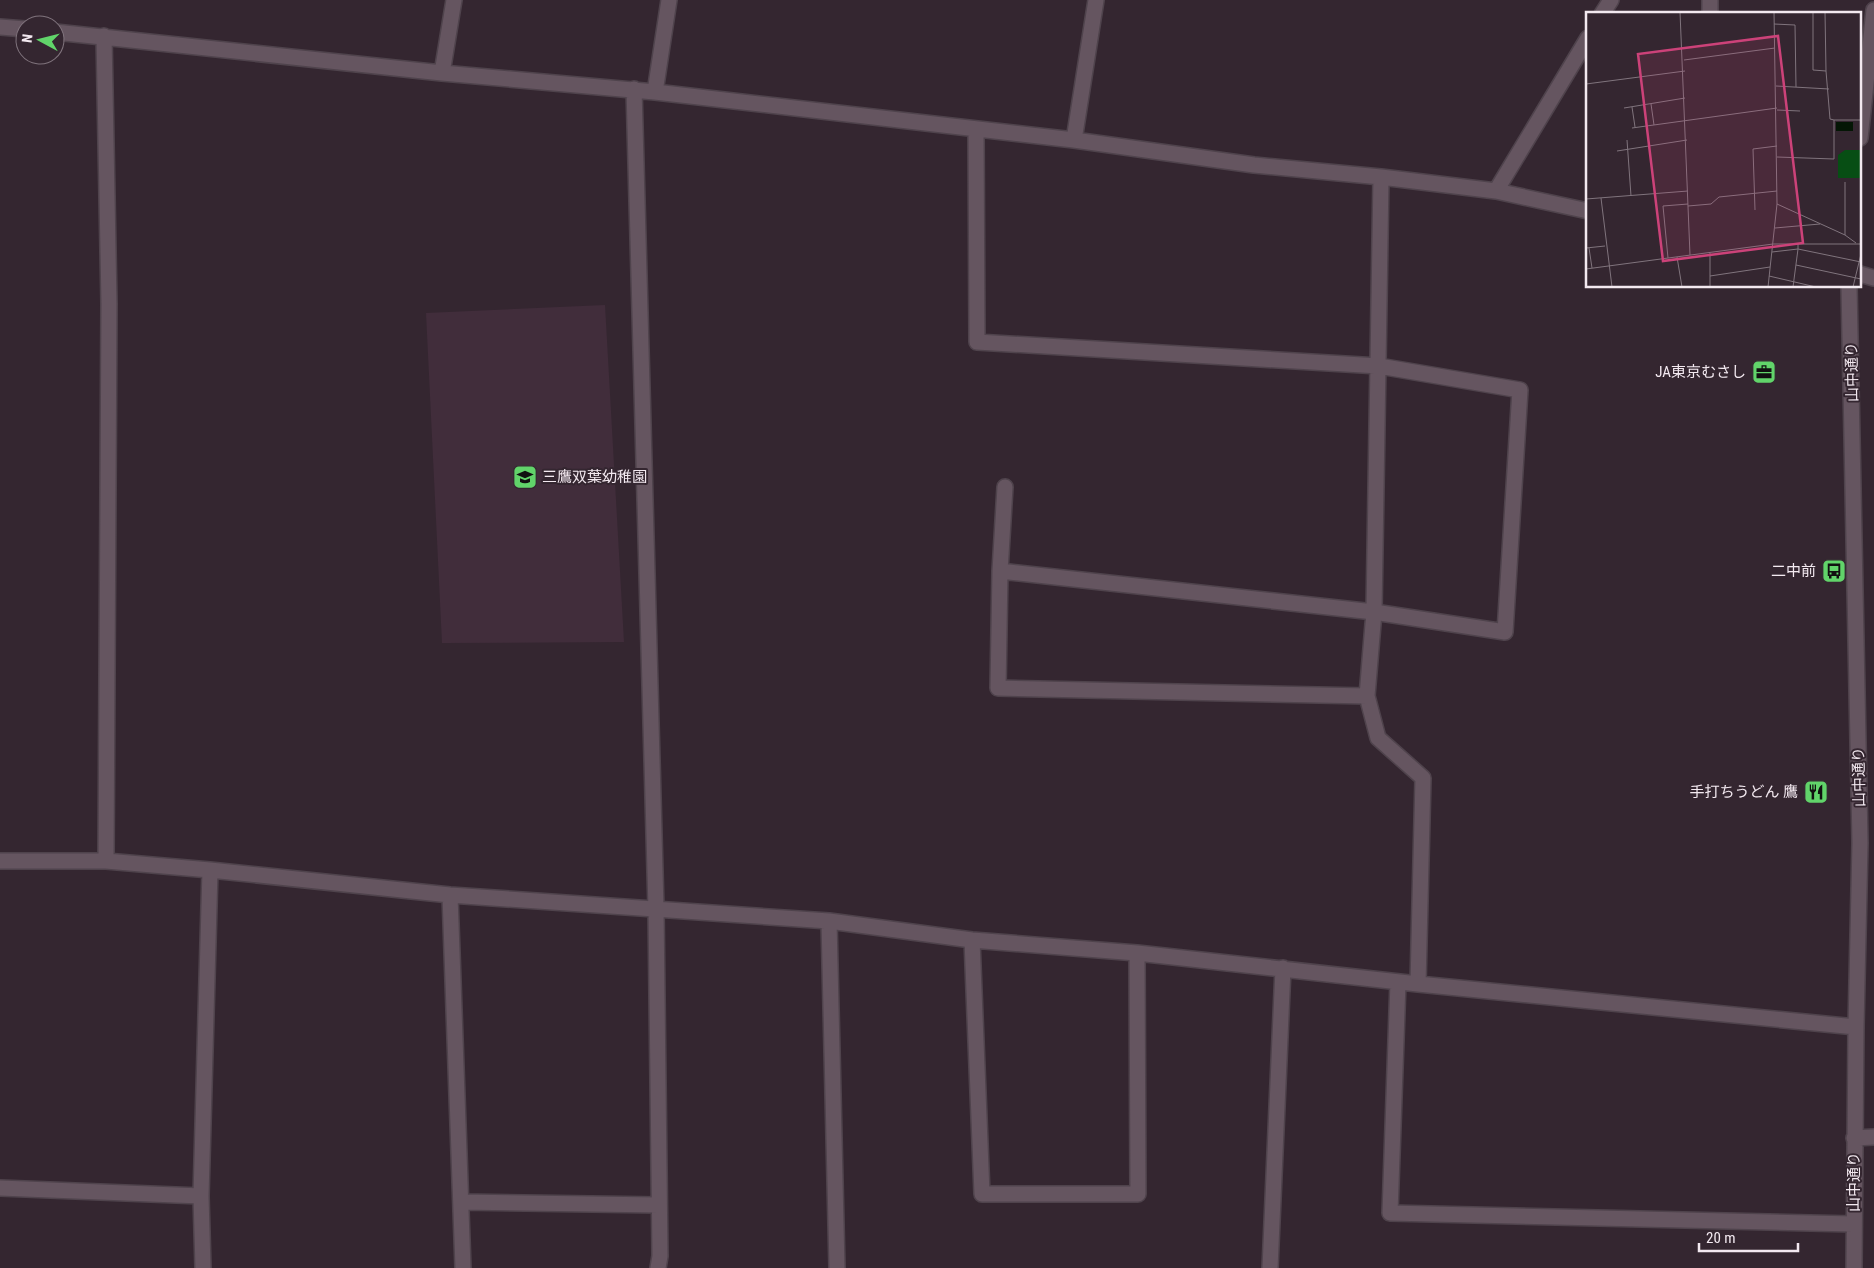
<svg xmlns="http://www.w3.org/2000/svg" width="1874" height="1268" font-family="'Roboto Condensed','Noto Sans JP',sans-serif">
  <rect width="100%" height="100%" fill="#342630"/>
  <path fill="#412d3b" d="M605,305L624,642L442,643L426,313Z"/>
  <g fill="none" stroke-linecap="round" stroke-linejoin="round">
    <g stroke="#4f434c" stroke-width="18">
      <path id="minor" d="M1602,14L1611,0
        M1710,14V0
        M0,27L25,29
        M55,32L442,73L655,92L1074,140L1254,165L1381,177L1496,191L1588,211
        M104,36L109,304L106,861
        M442,73L454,0
        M634,89L656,909L660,1256L658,1268
        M655,92L669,0
        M976,129L977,342L1379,366L1520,390L1505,632L1374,612L1000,571
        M1860,138L1874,10
        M1074,140L1096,0
        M1381,177L1374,612L1367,696L1378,738L1423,778L1418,984
        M1496,191L1588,38
        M1860,274L1874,278
        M1849,286L1860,843L1856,1027L1854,1268
        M1005,487L1000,571L998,688L1367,696
        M0,861H106L210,870L450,895L829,921L972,940L1137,953L1418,984L1856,1027
        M450,895L463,1268
        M829,921L837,1268
        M972,940L982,1194H1138L1137,953
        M1398,982L1390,1213L1853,1224
        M1854,1138L1874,1137
        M0,1188L201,1196
        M461,1202L658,1205
        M203,1268L201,1196L210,870
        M1270,1268L1283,968"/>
    </g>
    <use href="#minor" stroke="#655560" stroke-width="15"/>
  </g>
  <defs>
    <g id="office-square" transform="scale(1.25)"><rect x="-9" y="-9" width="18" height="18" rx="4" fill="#61d46a" stroke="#342630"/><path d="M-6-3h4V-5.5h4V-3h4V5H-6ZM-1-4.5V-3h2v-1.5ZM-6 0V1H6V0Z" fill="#111"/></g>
    <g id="school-square" transform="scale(1.25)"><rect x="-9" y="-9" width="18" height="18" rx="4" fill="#61d46a" stroke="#342630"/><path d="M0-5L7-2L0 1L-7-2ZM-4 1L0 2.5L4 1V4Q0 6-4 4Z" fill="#111"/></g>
    <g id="bus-square" transform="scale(1.25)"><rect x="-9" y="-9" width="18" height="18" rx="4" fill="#61d46a" stroke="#342630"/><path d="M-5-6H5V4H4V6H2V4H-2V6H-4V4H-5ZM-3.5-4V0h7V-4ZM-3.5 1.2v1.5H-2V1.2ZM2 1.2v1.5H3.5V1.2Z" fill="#111"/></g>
    <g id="restaurant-square" transform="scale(1.25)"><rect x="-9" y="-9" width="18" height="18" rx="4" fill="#61d46a" stroke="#342630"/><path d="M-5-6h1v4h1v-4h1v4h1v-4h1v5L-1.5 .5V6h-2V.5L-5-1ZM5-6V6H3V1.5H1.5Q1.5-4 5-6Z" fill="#111"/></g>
  </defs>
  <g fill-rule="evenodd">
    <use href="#office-square" x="1764" y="372"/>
    <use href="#school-square" x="525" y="477"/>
    <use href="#bus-square" x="1834" y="571"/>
    <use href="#restaurant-square" x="1816" y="792"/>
  </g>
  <g text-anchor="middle" stroke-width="4" stroke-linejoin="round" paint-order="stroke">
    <g font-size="15" fill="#f3e9f0" stroke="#342630" text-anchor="end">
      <text x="1746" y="377">JA東京むさし</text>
      <text x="542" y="482" text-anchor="start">三鷹双葉幼稚園</text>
      <text x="1816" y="576">二中前</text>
      <text x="1798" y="797">手打ちうどん 鷹</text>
    </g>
    <g font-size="15" fill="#f3e9f0" stroke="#342630">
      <text transform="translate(1852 372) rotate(-91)" y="5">山中通り</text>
      <text transform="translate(1859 777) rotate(-91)" y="5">山中通り</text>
      <text transform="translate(1854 1182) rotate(-90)" y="5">山中通り</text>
    </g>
  </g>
  <g transform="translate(1586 12)">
    <rect width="275" height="275" fill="#342630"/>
    <path d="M259,138H275V166H252V143Z" fill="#074e14"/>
    <path d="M250,110H267V119H250Z" fill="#041605"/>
    <path fill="none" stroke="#80747d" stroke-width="1" d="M94,0L104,243M227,0V58L240,59M188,12L209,13L210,75M98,48L189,36M0,72L99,59M190,74L243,77M65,92L68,113M46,95L49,115M38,96L99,86M191,98L214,99M248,108H275M46,116L191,96M41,128L45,184M31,139L101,128M191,145L248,147V108L244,107L240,59L239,0M15,186L26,275M0,187L102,179M191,192L259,223L270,231M102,194L125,192L133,185L191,179M169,198L167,137L191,134M189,216L234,212M259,223V170M212,232V237L275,250M0,236L19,234M3,236L6,256M186,240L212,237L207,275M124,241V275M91,245L96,275M82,246L77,194L102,192M210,253L275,267M0,257L187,232H275M124,264L184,255M183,264L230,275M182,275L191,192L188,0M267,275L275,242"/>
    <path fill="#cc4279" fill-opacity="0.15" stroke="#cc4279" stroke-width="2.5" d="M192,24L217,231L77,249L52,42Z"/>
    <rect width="275" height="275" fill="none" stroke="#f3e9f0" stroke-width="2.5"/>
  </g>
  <g transform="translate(40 40) rotate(277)"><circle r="24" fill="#342630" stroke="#80747d"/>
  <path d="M0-4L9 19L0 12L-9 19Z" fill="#61d46a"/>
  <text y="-8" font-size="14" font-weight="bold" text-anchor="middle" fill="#f3e9f0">N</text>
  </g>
  <path d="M1699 1243v8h99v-8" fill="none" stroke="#f3e9f0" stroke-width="2.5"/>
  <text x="1706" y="1243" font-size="15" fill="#f3e9f0" stroke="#342630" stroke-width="4" paint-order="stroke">20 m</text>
</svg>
